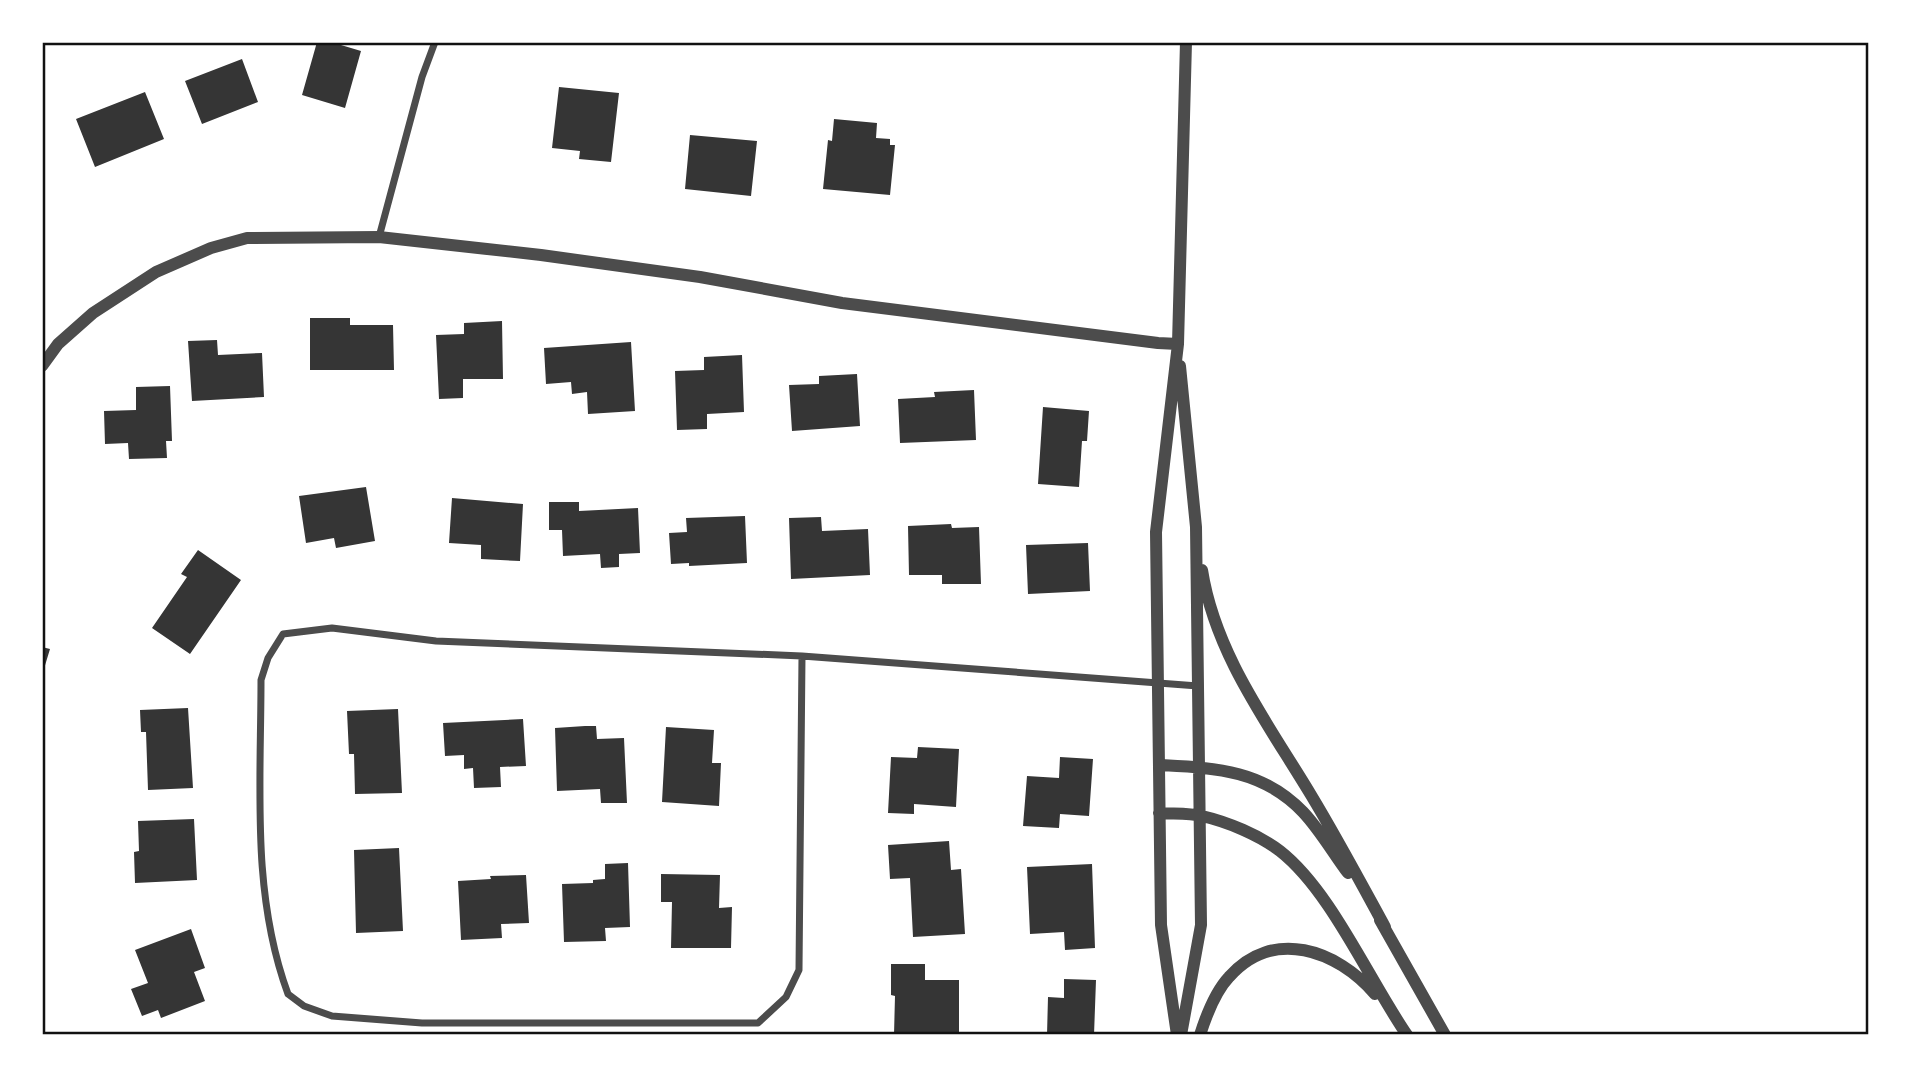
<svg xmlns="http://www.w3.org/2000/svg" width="1911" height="1077" font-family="Lato,sans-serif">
  <rect width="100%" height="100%" fill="#fff"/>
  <path fill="#353535" d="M317,42H331L361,51L345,108L302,95Z
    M242,59L258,102L202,124L185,81Z
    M559,87L619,93L611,162L579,159L580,151L552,148Z
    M145,92L164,139L95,167L76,119Z
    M834,119L877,123L876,138L890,139V145H895L890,195L823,189L828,140L832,141Z
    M690,135L757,141L751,196L685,189Z
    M310,318H350V325H393L394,370H310Z
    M502,321L503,379H463V398L439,399L436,335L464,334V323Z
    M217,340L218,355L262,353L264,397L192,401L188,341Z
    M631,342L635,411L588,414L587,392L572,394L571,382L546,384L544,348Z
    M742,355L744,412L707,414V429L677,430L675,371L704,370V357Z
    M857,374L860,426L792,431L789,385L819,384V376Z
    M170,386L172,441H166L167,458L129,459L128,443L105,444L104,411L136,410V387Z
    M974,390L976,440L900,443L898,399L935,397L934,392Z
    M1043,407L1089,411L1087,441H1082L1079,487L1038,484Z
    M366,487L375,541L336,548L334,538L306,543L299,496Z
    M452,498L523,504L520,561L481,559V545L449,543Z
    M549,502H579V511L638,508L640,553L619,554V567L601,568L600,554L563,556L562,530H549Z
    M745,516L747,563L689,566V563L671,564L669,533L687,532L686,518Z
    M821,517L822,531L868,529L870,575L791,579L789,518Z
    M951,524L952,528L979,527L981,584H942V575H909L908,526Z
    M1088,543L1090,591L1028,594L1026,545Z
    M198,550L241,580L190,654L152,628L187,577L181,574Z
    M42,647L50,649L43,672H42Z
    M188,708L193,788L148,790L146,732H141L140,710Z
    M398,709L402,793L355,794L354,754H349L347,711Z
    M523,719L526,766L500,767L501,787L474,788L473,768L464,769V755L445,756L443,723Z
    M585,726H596L597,739L624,738L627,803H601L600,789L557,791L555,728Z
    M666,727L714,730L712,763H721L719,806L662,802Z
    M918,747L959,749L956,807L914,804V814L888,813L891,757L917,758Z
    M1060,757L1093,759L1089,816L1060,814L1059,828L1023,826L1027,776L1059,778Z
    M194,819L197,880L135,883L134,852L139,851L138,821Z
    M949,841L951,870L961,869L965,934L913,937L910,878L890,879L888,845Z
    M399,848L403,931L356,933L354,850Z
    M628,863L630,927L605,928L606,941L564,942L562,884L593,883V880L605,879V864Z
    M1092,864L1095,948L1065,950L1064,932L1030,934L1027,867Z
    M661,874L720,875L719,908L732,907L731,948H671L672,902H661Z
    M526,875L529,923L501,924L502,938L461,940L458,881L491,879L490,876Z
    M191,929L205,968L194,972L205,1001L161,1018L158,1010L142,1016L131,989L148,983L135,950Z
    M891,964H925V980H959V1035H894L895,996L891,995Z
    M1064,979L1096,980L1094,1035H1047L1048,997L1064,998Z"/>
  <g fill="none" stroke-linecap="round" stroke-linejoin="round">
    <path stroke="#4c4c4c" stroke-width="7" d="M379,237L422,77L435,42
      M802,656L799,970L786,997L758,1023H422L332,1016L304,1006L288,994C251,894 261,785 261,680L268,658L283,634L332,628L436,641L802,656L1198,686"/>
    <path stroke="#4c4c4c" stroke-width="12" d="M42,366L58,344L93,313L156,272L211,248L247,238L379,237L541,255L700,277L842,303L1158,343L1178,344
      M1180,366L1196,527L1201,925L1181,1035
      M1202,570C1215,654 1269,725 1311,795C1337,838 1361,883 1385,927
      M1159,765C1214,768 1262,769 1303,812C1320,830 1333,853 1348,873
      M1159,813C1173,814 1189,813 1202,816C1228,822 1259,835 1280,851C1331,891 1369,980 1407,1035
      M1380,920L1445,1035
      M1177,1035L1161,925L1156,532L1178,344L1186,42
      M1200,1035C1206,1016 1215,992 1229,977C1273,927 1337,950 1375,994"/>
  </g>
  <rect width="1911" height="1077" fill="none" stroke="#ffffff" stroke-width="88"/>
  <rect x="44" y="44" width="1823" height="989" fill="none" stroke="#111" stroke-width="2.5"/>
</svg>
